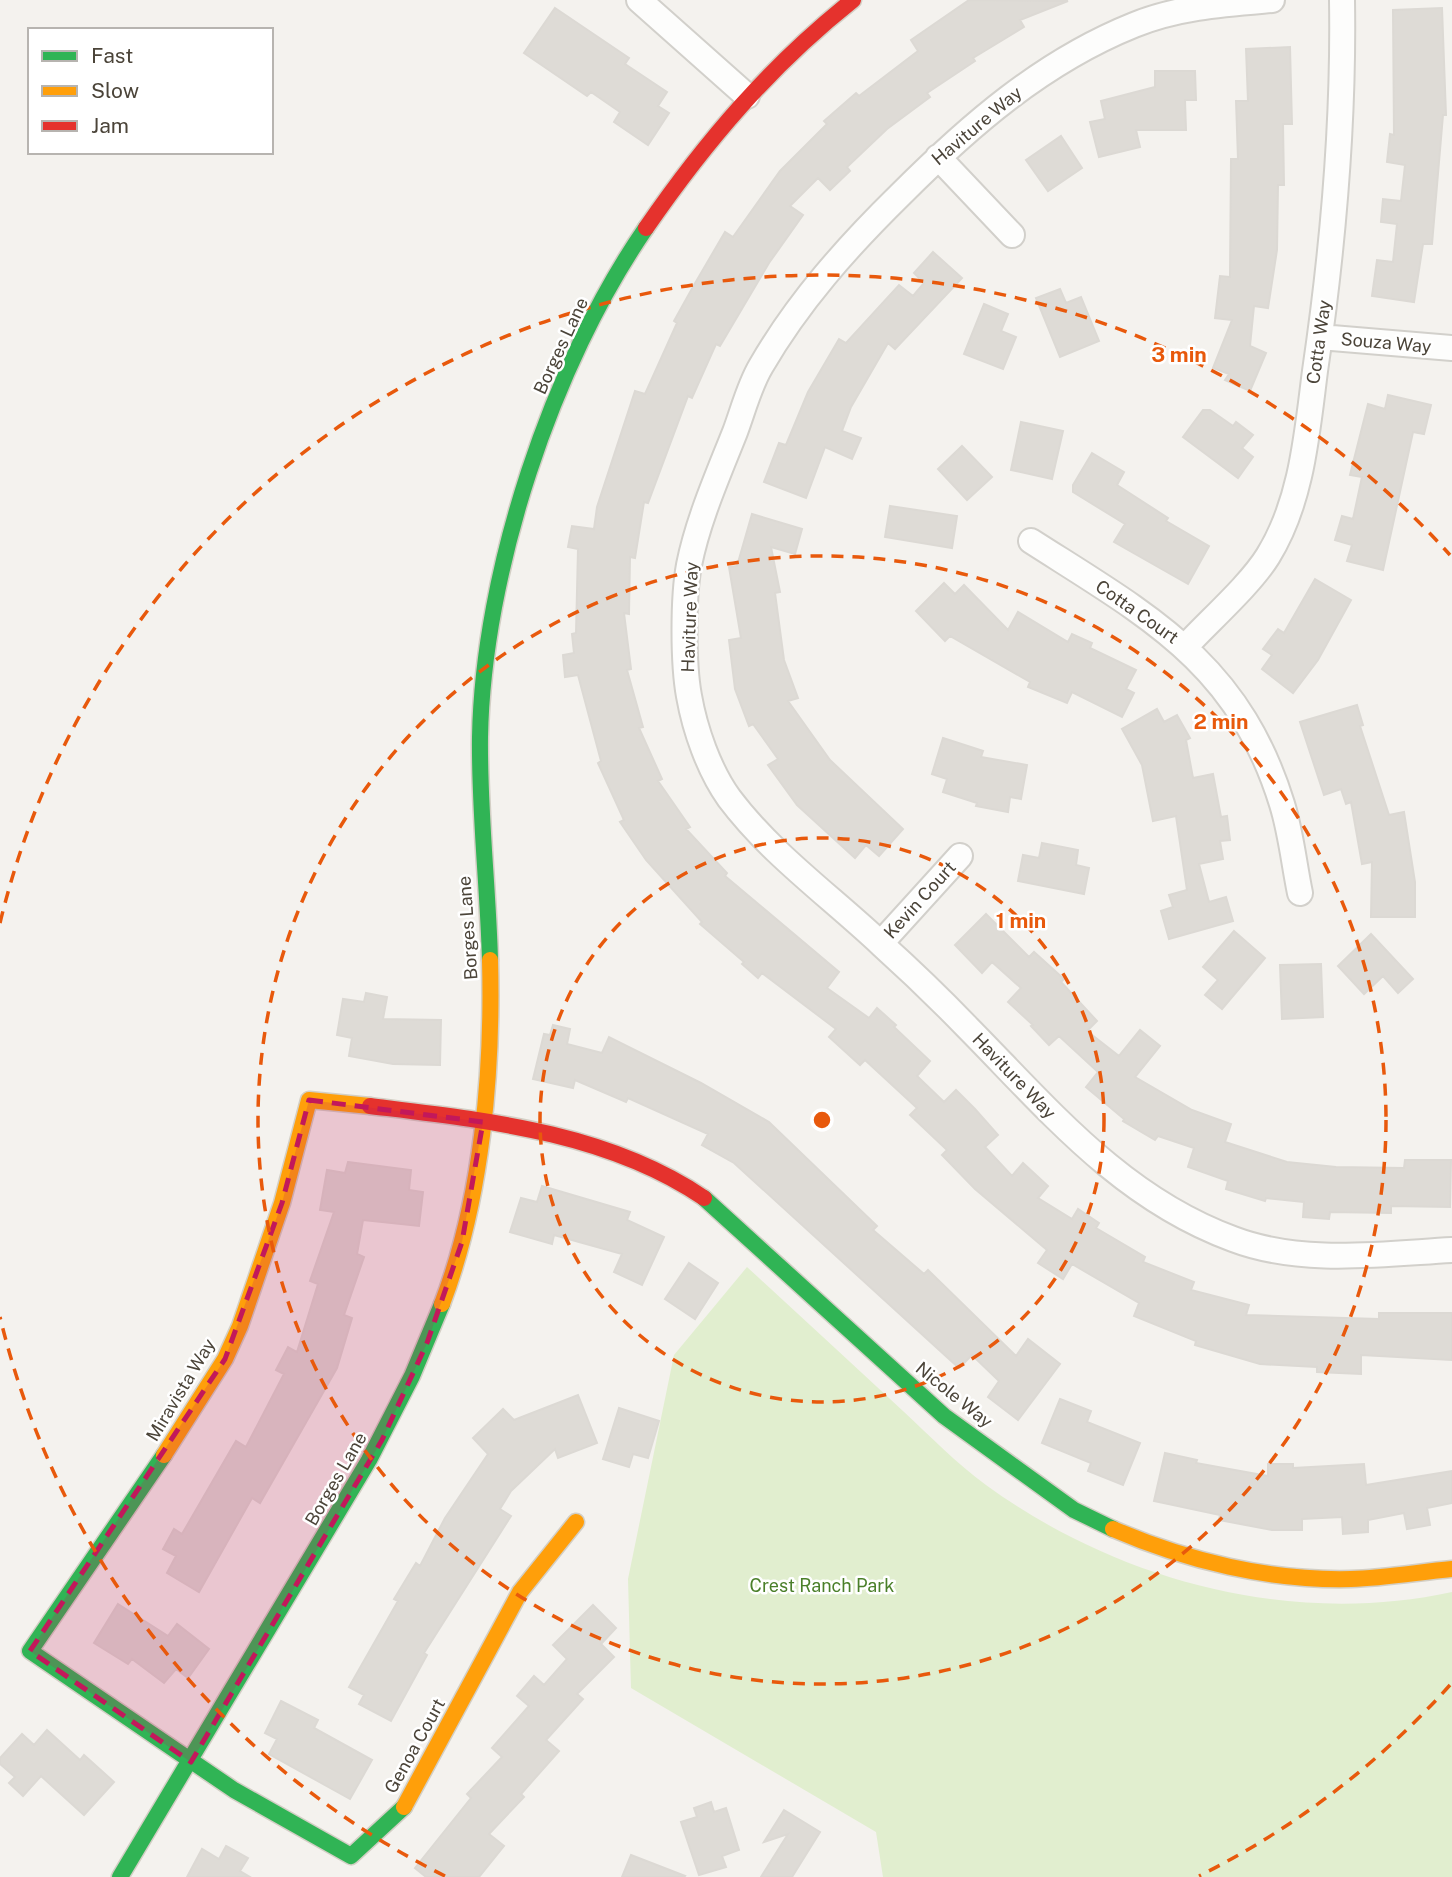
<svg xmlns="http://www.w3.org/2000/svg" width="1452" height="1877" font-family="'Public Sans',sans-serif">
  <rect width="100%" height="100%" fill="#f4f2ee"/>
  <path fill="#e1eecf" d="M747,1267C799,1315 851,1363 903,1411C930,1436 957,1464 986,1485C1118,1581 1291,1627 1452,1592V1877H883L876,1832L631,1688L628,1579L674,1355Z"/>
  <path fill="#dedbd6" stroke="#dcd9d4" stroke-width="2" d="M969,0L1068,1L1020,20L1024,27L973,58L975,61L927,93L930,97L887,129L847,167L850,171L830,190L818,178L790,206L803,215L769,263L720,346L716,344L692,398L688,396L648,503L644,502L635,558L630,557L629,614L624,613L631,669L627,670L643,727L639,728L662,779L658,781L690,827L686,829L727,873L725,876L839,972L827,988L869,1018L877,1008L896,1025L894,1027L930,1061L917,1076L944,1102L956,1090L975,1109L998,1135L985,1147L1012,1176L1023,1163L1048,1186L1038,1198L1072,1219L1078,1209L1099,1223L1096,1228L1145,1257L1143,1262L1194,1282L1191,1290L1249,1305L1246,1315L1379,1319V1313H1452V1360L1361,1355V1374L1317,1372V1367L1260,1364L1195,1345L1196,1341L1134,1316L1139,1303L1072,1264L1063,1279L1038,1263L1047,1250L975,1189L942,1155L947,1150L910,1115L917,1108L865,1060L860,1065L829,1037L836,1029L762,973L758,978L742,964L744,962L700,924L702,922L646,860L620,822L624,820L598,763L601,761L578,675L565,677L563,655L574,653L572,634L576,633L578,549L568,547L572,526L594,529L597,507L635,391L645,394L677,323L674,321L694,285L725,232L733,237L780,171L827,124L824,121L856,93L859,96L918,51L911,40Z
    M555,8L629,58L625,64L667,92L658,106L669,113L648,145L614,122L620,112L591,92L587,96L524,53Z
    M1442,8L1446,115H1443L1432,244H1423L1414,302L1372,296L1377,260L1393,262L1397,224L1381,222L1383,199L1401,201L1405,165L1387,162L1390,134L1394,135L1393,10Z
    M1290,47L1292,124H1283L1284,185H1278L1277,250L1268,308L1254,306L1250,346L1266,353L1250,391L1225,380L1229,374L1213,368L1232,320L1215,318L1220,276L1230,277L1231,159H1238L1236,101H1248L1246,49Z
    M1155,71H1195L1196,100H1185L1186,130H1136L1140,147L1099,157L1090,122L1105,119L1101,101L1155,87Z
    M1061,136L1082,168L1048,191L1026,160Z
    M933,252L962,278L895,349L888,343L851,407L842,431L861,438L852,459L825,447L806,498L764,482L779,443L786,445L808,392L839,339L846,343L899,285L913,296L924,283L914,273Z
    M1060,289L1066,303L1081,297L1099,341L1060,357L1036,298Z
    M984,304L1008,314L1001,331L1016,337L1003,369L964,354Z
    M1388,395L1431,405L1424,434L1413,432L1383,570L1347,561L1352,545L1335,540L1342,516L1353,519L1362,477L1350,475L1368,404L1385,409Z
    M1203,410H1210L1233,426L1236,422L1253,435L1242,448L1253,457L1238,478L1183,437Z
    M1021,422L1063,431L1052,479L1011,470Z
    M962,446L992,477L967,500L938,469Z
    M1092,453L1124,472L1117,485L1168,518L1166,521L1209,546L1188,584L1114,542L1125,524L1073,492V485Z
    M890,506L957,516L952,548L885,537Z
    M752,514L802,529L795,554L771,547L780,592L775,593L784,660L798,698L788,701L830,760L903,829L879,856L866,845L855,858L797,805L768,765L778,759L753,724L749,726L735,689L729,640L741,638L729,567L737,566Z
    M1315,579L1351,600L1318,660L1293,693L1262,669L1272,655L1263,649L1278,629L1284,633Z
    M944,583L955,594L964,585L1008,630L1018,612L1068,642L1072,634L1092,643L1090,648L1136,670L1126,689L1134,693L1122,717L1072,692L1067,703L1028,687L1030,682L950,636L945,641L916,611Z
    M1357,705L1363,725L1360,726L1389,815L1404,812L1415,882V917H1371L1372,862L1362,864L1351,802L1346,804L1341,789L1324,795L1300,722Z
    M1157,709L1164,722L1177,715L1190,738L1186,740L1193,778L1213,774L1221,817L1227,816L1230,840L1220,841L1223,859L1199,864L1209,902L1226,897L1233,921L1169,939L1161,911L1173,907L1169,895L1187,890L1176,816L1153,821L1142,765L1122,729Z
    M943,738L983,751L981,757L1027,765L1021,799L1010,797L1008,812L976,806L977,803L943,792L947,779L932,774Z
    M1042,843L1078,850L1076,865L1089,868L1084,894L1018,881L1023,855L1039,858Z
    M986,914L1029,957L1034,952L1064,979L1061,982L1097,1021L1087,1031L1119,1056L1140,1030L1160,1046L1135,1077L1192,1110L1231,1124L1225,1142L1287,1162L1336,1167L1404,1168L1405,1160H1451L1450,1207L1391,1206V1213L1330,1212L1329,1219L1303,1217L1304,1202L1266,1198L1265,1201L1226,1189L1228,1181L1188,1167L1194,1148L1158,1136L1155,1140L1123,1121L1124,1119L1086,1087L1098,1072L1059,1036L1049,1045L1031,1026L1033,1025L1008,1002L1021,988L992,962L982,973L955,945Z
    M1234,931L1265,958L1222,1009L1205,995L1218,980L1203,967Z
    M1371,934L1413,979L1398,993L1383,976L1364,994L1338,966Z
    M1321,964L1323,1017L1282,1019L1280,965Z
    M366,993L387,997L383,1019L441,1020L440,1065L393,1064L349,1056L352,1038L337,1035L343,999L364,1002Z
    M553,1025L570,1029L567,1044L602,1053L609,1037L701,1083L769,1122L877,1226L873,1230L924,1274L928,1270L1016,1356L1028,1339L1060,1364L1018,1420L988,1397L999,1381L972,1355L959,1368L734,1163L702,1145L708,1134L628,1098L626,1102L575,1080L573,1088L533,1079L544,1034L550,1035Z
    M348,1162L411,1170L409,1190L423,1192L419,1226L363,1220L357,1254L364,1257L344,1315L352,1318L337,1368L260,1503L252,1498L199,1592L167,1573L176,1556L163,1549L174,1529L182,1534L236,1441L246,1447L284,1374L276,1370L288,1347L297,1352L318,1284L310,1281L334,1212L320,1210L327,1170L345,1173Z
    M542,1186L630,1212L627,1220L664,1237L642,1285L614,1272L622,1254L554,1235L552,1244L510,1232L521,1198L537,1202Z
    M689,1263L718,1283L695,1319L665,1299Z
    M578,1395L597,1443L558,1458L555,1449L511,1491L500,1509L511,1516L424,1653L427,1655L391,1721L359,1704L364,1695L349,1687L398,1601L394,1599L416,1563L420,1566L445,1518L488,1454L473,1438L503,1409L514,1420Z
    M1060,1399L1091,1411L1087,1422L1140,1443L1123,1485L1088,1471L1091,1463L1042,1443Z
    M619,1408L659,1421L648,1458L633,1454L629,1467L603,1459Z
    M1165,1453L1197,1460L1196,1463L1268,1476V1464H1293V1468L1364,1464L1366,1485L1452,1471V1503L1427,1508L1430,1525L1407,1529L1404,1513L1368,1520V1532L1343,1534L1342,1517L1302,1519V1530H1272L1219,1520L1220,1515L1154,1501Z
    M118,1604L168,1636L177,1624L209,1649L188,1678L176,1669L164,1683L132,1659L128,1664L94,1643Z
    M593,1605L616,1628L601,1644L614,1657L577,1694L583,1699L546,1740L559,1751L521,1794L524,1797L489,1834L504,1846L479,1877H426L415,1868L471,1798L467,1794L502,1757L492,1748L529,1706L517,1696L534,1676L544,1685L567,1659L553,1645Z
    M281,1701L318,1720L314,1728L372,1760L350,1799L269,1754L277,1739L265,1733Z
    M47,1730L80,1760L84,1755L114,1782L84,1815L41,1776L23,1796L9,1783L15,1777L0,1764V1758L22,1734L34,1745Z
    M711,1802L714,1812L726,1808L739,1850L722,1856L726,1867L699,1875L681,1822L697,1817L694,1808Z
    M784,1810L820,1832L792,1877H761L788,1834L764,1842Z
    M226,1846L248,1858L240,1871L250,1877H187L202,1849L219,1859Z
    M631,1855L685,1876L684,1877H622Z"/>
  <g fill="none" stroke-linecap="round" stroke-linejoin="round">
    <g stroke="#d2d0cb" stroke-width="28">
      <path id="street" d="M639,0L747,96
        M1272,0C1225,4 1178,7 1134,25C1042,62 969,126 900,195C847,247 798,302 761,366C749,386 743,411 735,432C718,475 698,520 689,565C683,597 683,663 689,696C695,730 709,770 729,798C771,854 830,896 881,944C911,971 940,999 968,1028C1049,1110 1121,1198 1233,1239C1301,1265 1381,1254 1452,1250
        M938,157L1012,235
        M1320,337L1452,348
        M1031,541C1148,616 1238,662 1282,804C1291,833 1294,864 1300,893
        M1186,646C1210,620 1250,585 1268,556C1302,501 1307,433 1315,371C1333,248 1344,124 1342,0
        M881,943L960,856"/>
    </g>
    <g stroke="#d3cfc5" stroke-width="19">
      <path id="fast" d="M490,960C488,886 479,812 480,737C483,573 552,364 646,228
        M704,1198L944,1416L1074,1510L1113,1529
        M164,1455L30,1651L234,1790L351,1856L404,1807
        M120,1877L369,1460L412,1376L442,1304"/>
    </g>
    <g stroke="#d3cfc5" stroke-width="19">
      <path id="slow" d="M442,1304C482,1199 493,1072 490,960
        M164,1455L225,1359L240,1326L282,1203L309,1100L370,1106
        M1113,1529C1187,1561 1270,1581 1351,1579C1385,1578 1419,1572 1452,1569
        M404,1807L520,1592L576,1522"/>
    </g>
    <g stroke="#d3cfc5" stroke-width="19">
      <path id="jam" d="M646,228C706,141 770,66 853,0
        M370,1106C484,1120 607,1132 704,1198"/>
    </g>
    <use href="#street" stroke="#fdfdfc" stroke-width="24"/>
    <use href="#fast" stroke="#30b455" stroke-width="16"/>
    <use href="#slow" stroke="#ff9f0a" stroke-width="16"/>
    <use href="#jam" stroke="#e5322d" stroke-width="16"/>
  </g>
  <path fill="#c2185b" fill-opacity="0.2" stroke="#c2185b" stroke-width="5" stroke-dasharray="14 9" stroke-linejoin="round" d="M309,1100L483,1122L462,1242L427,1343L382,1440L191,1762L30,1651L225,1359L282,1203Z"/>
  <g fill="none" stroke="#e8590c" stroke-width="3.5" stroke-dasharray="12 9">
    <circle cx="822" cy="1120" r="282"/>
    <circle cx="822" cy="1120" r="564"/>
    <path d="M1450 1685A845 845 0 0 1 1199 1876M445 1876A845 845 0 0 1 0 1317M0 923A845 845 0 0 1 1450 555"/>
  </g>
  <g text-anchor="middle" stroke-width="5" stroke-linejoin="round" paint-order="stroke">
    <g font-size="18" fill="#4b4439" stroke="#fff">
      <text transform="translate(977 126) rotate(-40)" y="6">Haviture Way</text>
      <text transform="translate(1319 342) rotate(-82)" y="6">Cotta Way</text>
      <text transform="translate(1386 343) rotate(5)" y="6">Souza Way</text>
      <text transform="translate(561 346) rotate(-65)" y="6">Borges Lane</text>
      <text transform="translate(1137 612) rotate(35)" y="6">Cotta Court</text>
      <text transform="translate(690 617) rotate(-88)" y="6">Haviture Way</text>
      <text transform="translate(920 900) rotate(-48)" y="6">Kevin Court</text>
      <text transform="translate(468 928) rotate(-94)" y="6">Borges Lane</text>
      <text transform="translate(1014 1076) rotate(46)" y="6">Haviture Way</text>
      <text transform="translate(181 1390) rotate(-59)" y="6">Miravista Way</text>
      <text transform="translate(954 1395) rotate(39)" y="6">Nicole Way</text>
      <text transform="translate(336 1479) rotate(-60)" y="6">Borges Lane</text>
      <text transform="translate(415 1746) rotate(-61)" y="6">Genoa Court</text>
    </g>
    <g font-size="18" fill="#4a7f2a" stroke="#fff">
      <text x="822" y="1592">Crest Ranch Park</text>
    </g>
  </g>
  <circle cx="822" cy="1120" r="10" fill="#e8590c" stroke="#fff" stroke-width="3.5"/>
  <g font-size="21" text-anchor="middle" font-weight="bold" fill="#e8590c" stroke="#fff" stroke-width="5" stroke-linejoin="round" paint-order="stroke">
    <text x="1179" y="362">3 min</text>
    <text x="1221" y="729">2 min</text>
    <text x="1021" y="928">1 min</text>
  </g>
  <rect x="28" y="28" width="245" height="126" fill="#ffffff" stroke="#b7b4b0" stroke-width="2"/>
  <rect x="42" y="51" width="35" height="10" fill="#30b455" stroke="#b7b4b0" stroke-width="2"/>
  <text x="91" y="63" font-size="21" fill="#4b4439">Fast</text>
  <rect x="42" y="86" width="35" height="10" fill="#ff9f0a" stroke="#b7b4b0" stroke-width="2"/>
  <text x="91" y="98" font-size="21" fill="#4b4439">Slow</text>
  <rect x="42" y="121" width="35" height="10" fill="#e5322d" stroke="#b7b4b0" stroke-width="2"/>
  <text x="91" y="133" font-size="21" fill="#4b4439">Jam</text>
</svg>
